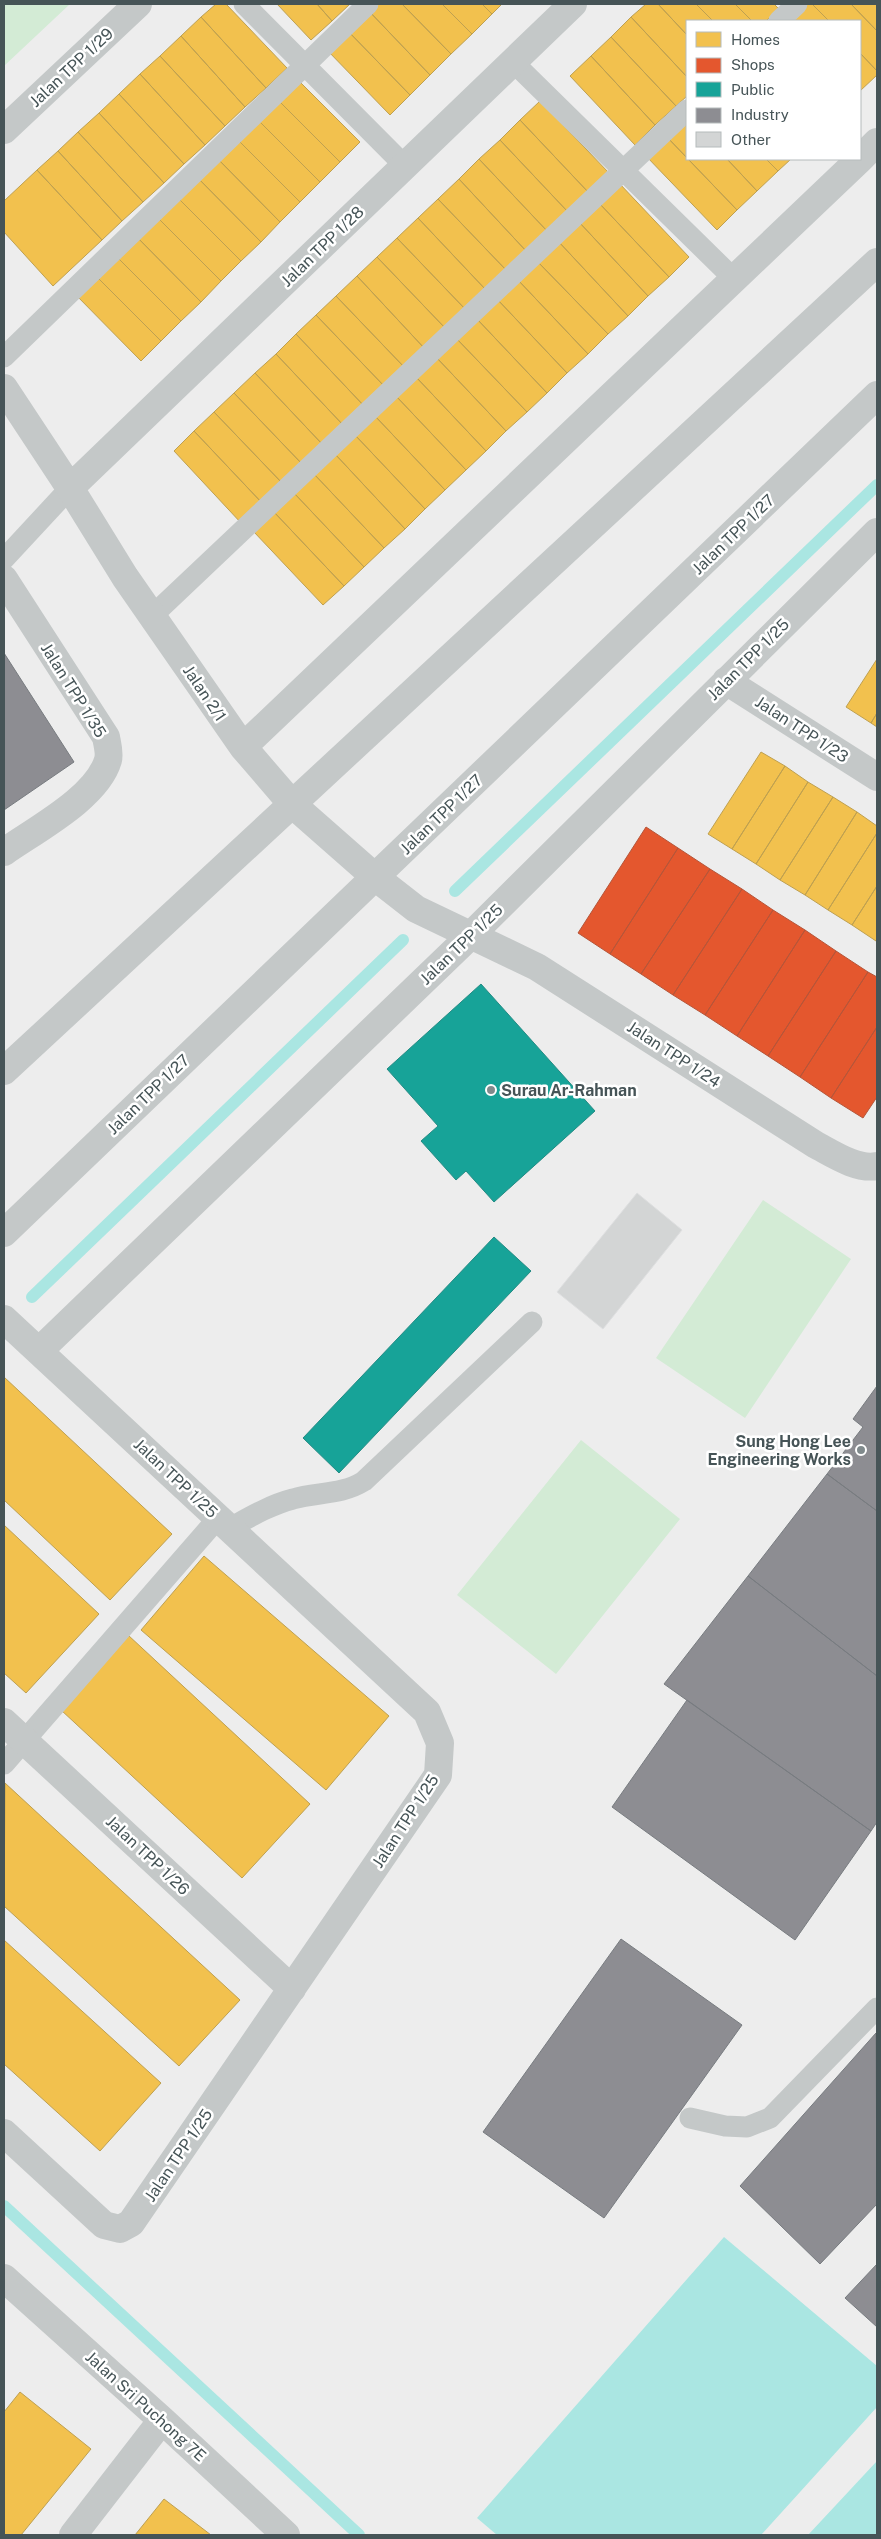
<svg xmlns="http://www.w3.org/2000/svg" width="881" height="2539" font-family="'Public Sans',sans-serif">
  <rect width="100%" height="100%" fill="#ededed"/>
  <path fill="#d3ebd5" d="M4,4H70L4,66Z
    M763,1200L851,1259L745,1418L656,1358Z
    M581,1440L680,1519L556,1674L457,1595Z"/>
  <path fill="#aae6e2" d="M724,2237L877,2366V2407L761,2535H497L477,2518Z
    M877,2461V2535H808Z"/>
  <path fill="#f2c14e" stroke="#bea051" d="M216,4H226L287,68L266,88L201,17Z
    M277,4H317L332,21L311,40Z
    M317,4H350L332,21Z
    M372,4H402L451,54L430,75L367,9Z
    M402,4H442L472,34L451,54Z
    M442,4H482L492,14L472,34Z
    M482,4H502L492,14Z
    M646,4H658L687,35V77L631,17Z
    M658,4H696L713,21H687V35Z
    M696,4H735L752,21H713Z
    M735,4H774L779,9L766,21H752Z
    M802,4H812L829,21H790Z
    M812,4H851L877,31V71L860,53V21H829Z
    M851,4H877V31Z
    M367,9L430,75L410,95L346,29Z
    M201,17L266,88L245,107L181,36Z
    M631,17L687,77V96L676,106L611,37Z
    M346,29L410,95L390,115L326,49Z
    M181,36L245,107L225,126L160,56Z
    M611,37L676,106L655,125L591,56Z
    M860,53L877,71V75L860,91Z
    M160,56L225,126L205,145L140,74Z
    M591,56L655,125L635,145L570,76Z
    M291,73L360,142L340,162L271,93Z
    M140,74L205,145L184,164L119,94Z
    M271,93L340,162L320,182L251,113Z
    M119,94L184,164L164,183L99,113Z
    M540,101L609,173L589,193L520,120Z
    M99,113L164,183L143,202L78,132Z
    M251,113L320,182L300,202L231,133Z
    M687,118V158L666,136Z
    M520,120L589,193L568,212L500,140Z
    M78,132L143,202L122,221L58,151Z
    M231,133L300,202L280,222L212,153Z
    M666,136L737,210L717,230L646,156Z
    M500,140L568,212L548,232L479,159Z
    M58,151L122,221L102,240L37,170Z
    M212,153L280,222L261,242L192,172Z
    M479,159L548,232L527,252L459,179Z
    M688,159H727L757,191L737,210Z
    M727,159H766L778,171L757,191Z
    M766,159H791L778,171Z
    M37,170L102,240L53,286L4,232V201Z
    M192,172L261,242L241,261L172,192Z
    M459,179L527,252L507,271L438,199Z
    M619,183L689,257L669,277L599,203Z
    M172,192L241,261L221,281L152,212Z
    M438,199L507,271L486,290L418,218Z
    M599,203L669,277L648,296L579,222Z
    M152,212L221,281L201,302L132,232Z
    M418,218L486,290L466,310L397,238Z
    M579,222L648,296L628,316L558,241Z
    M132,232L201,302L181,321L112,252Z
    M397,238L466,310L446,329L377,257Z
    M558,241L628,316L608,334L537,261Z
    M112,252L181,321L161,341L92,272Z
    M377,257L446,329L425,349L357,276Z
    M537,261L608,334L588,354L518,280Z
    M92,272L161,341L141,361L73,292Z
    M357,276L425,349L405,368L336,296Z
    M518,280L588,354L567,373L497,299Z
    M336,296L405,368L385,387L316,315Z
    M497,299L567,373L547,393L477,319Z
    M316,315L385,387L365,407L296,334Z
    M477,319L547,393L527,412L456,338Z
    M296,334L365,407L344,426L276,354Z
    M456,338L527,412L506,431L436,357Z
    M276,354L344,426L323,445L255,373Z
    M436,357L506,431L486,451L416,377Z
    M255,373L323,445L303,465L234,393Z
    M416,377L486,451L466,470L396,396Z
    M234,393L303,465L283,484L214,412Z
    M396,396L466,470L445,490L375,416Z
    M214,412L283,484L263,504L194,431Z
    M375,416L445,490L425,509L355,435Z
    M194,431L263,504L242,524L174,451Z
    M355,435L425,509L405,529L335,454Z
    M335,454L405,529L384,548L314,474Z
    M314,474L384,548L364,567L294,493Z
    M294,493L364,567L344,586L274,512Z
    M274,512L344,586L323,605L254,532Z
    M877,659V713L871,723L846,707Z
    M877,713V727L871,723Z
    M761,752L785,766L732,849L708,834Z
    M785,766L808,782L756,864L732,849Z
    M808,782L833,797L780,880L756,864Z
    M833,797L857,812L805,895L780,880Z
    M857,812L877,826V833L828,910L805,895Z
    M877,833V886L852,925L828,910Z
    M877,886V939L876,941L852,925Z
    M4,1377L172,1534L110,1600L4,1500Z
    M4,1525L99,1614L26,1693L4,1673Z
    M204,1556L389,1716L326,1790L141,1630Z
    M128,1635L310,1804L242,1878L61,1710Z
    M5,1783L240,2000L179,2066L4,1906Z
    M4,1940L161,2083L100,2151L4,2064Z
    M20,2392L91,2449L21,2535H4V2412Z
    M164,2499L211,2535H135Z"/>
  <path fill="#e4572e" stroke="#b5563a" d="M646,827L678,848L610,954L578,933Z
    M678,848L710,869L641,974L610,954Z
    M710,869L742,889L673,995L641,974Z
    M742,889L773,910L705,1015L673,995Z
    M773,910L805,930L737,1036L705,1015Z
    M805,930L836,951L768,1056L737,1036Z
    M836,951L868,972L800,1077L768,1056Z
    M868,972L877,977V1027L831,1098L800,1077Z
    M877,1027V1097L863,1118L831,1098Z"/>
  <path fill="#17a398" stroke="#258b84" d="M481,984L595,1111L494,1202L466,1171L456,1180L421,1141L438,1126L387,1069Z
    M494,1237L531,1271L339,1473L303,1438Z"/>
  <path fill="#8d8d92" stroke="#787c80" d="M4,653L74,762L4,810Z
    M877,1386V1511L827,1474L863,1427L853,1419Z
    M827,1474L877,1511V1676L748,1576Z
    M748,1576L877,1676V1822L871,1831L664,1684Z
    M687,1700L871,1831L795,1940L612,1807Z
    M621,1939L742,2025L604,2218L483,2132Z
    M876,2033L877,2204L820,2264L740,2186Z
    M877,2264V2327L845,2298Z"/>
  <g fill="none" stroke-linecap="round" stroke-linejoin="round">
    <path stroke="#aae6e2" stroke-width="12" d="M455,891L877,485
      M32,1297L403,940
      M4,2206L359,2535"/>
  </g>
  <path fill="#d3d5d5" stroke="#dedfe0" d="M637,1193L682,1230L603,1329L557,1292Z"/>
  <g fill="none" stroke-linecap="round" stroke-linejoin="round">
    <path stroke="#c4c8c8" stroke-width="21" d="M244,4L405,166
      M779,21L797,4
      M513,62L734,279
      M4,357L368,4
      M4,559L70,488
      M152,616L687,110
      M230,1528C250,1517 270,1505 293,1499C317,1492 342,1495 364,1481L532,1322
      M4,1764L218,1518
      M690,2118L725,2126L747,2127L770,2118L877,2008"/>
    <path stroke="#c4c8c8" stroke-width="28" d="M4,130L138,4
      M860,159L877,142
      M4,388L70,488L125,577L243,747L292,804L375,877L416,909L537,967L816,1145C833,1154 857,1170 877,1166
      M70,488L573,4
      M4,579L106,737C107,743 110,753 108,760C97,798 35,830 4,852
      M726,681L877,777
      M243,747L860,159
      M4,1071L877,262
      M4,1233L877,395
      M4,1319L427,1712L440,1743L438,1775L131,2223L120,2229L104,2225L4,2133
      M39,1351L472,934L877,532
      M4,1722L292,1989
      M4,2278L162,2420L286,2535
      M73,2535L162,2420"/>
  </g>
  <g fill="#808a8c" stroke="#fff" stroke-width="2">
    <circle cx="491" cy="1090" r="5"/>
    <circle cx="861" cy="1450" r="5"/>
  </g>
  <g text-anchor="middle" stroke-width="5" stroke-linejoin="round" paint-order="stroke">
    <g font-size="16" fill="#465457" stroke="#fff">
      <text transform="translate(71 67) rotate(-43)" y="6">Jalan TPP 1/29</text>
      <text transform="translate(322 246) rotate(-44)" y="6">Jalan TPP 1/28</text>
      <text transform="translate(733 534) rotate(-44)" y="6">Jalan TPP 1/27</text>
      <text transform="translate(748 659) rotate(-45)" y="6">Jalan TPP 1/25</text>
      <text transform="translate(74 690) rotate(58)" y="6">Jalan TPP 1/35</text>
      <text transform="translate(205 693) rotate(56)" y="6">Jalan 2/1</text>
      <text transform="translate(802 729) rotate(33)" y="6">Jalan TPP 1/23</text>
      <text transform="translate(441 814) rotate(-44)" y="6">Jalan TPP 1/27</text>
      <text transform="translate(461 944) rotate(-44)" y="6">Jalan TPP 1/25</text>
      <text transform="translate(674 1054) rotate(33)" y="6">Jalan TPP 1/24</text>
      <text transform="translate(148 1094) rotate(-44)" y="6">Jalan TPP 1/27</text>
      <text transform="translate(176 1478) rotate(43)" y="6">Jalan TPP 1/25</text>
      <text transform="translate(405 1821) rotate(-57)" y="6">Jalan TPP 1/25</text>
      <text transform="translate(148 1855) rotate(43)" y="6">Jalan TPP 1/26</text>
      <text transform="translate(178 2155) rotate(-56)" y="6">Jalan TPP 1/25</text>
      <text transform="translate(146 2406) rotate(42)" y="6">Jalan Sri Puchong 7E</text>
    </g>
    <g font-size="16" font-weight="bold" fill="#465457" stroke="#fff" text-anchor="start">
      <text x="501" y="1096">Surau Ar-Rahman</text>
      <text x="851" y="1447" text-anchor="end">Sung Hong Lee<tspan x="851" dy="18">Engineering Works</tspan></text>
    </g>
  </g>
  <rect width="881" height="2539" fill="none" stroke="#465457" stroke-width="10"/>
  <rect x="686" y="20" width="175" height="140" fill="#ffffff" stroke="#b5bbbc"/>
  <rect x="696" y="32" width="25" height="15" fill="#f2c14e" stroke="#b5bbbc"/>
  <text x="731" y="45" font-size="15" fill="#465457">Homes</text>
  <rect x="696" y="58" width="25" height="15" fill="#e4572e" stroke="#b5bbbc"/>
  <text x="731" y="70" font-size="15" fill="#465457">Shops</text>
  <rect x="696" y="82" width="25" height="15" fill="#17a398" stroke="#b5bbbc"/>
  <text x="731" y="95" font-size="15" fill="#465457">Public</text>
  <rect x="696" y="108" width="25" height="15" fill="#8d8d92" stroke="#b5bbbc"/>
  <text x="731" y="120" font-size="15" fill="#465457">Industry</text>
  <rect x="696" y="132" width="25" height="15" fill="#d3d5d5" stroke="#b5bbbc"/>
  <text x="731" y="145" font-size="15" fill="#465457">Other</text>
</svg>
